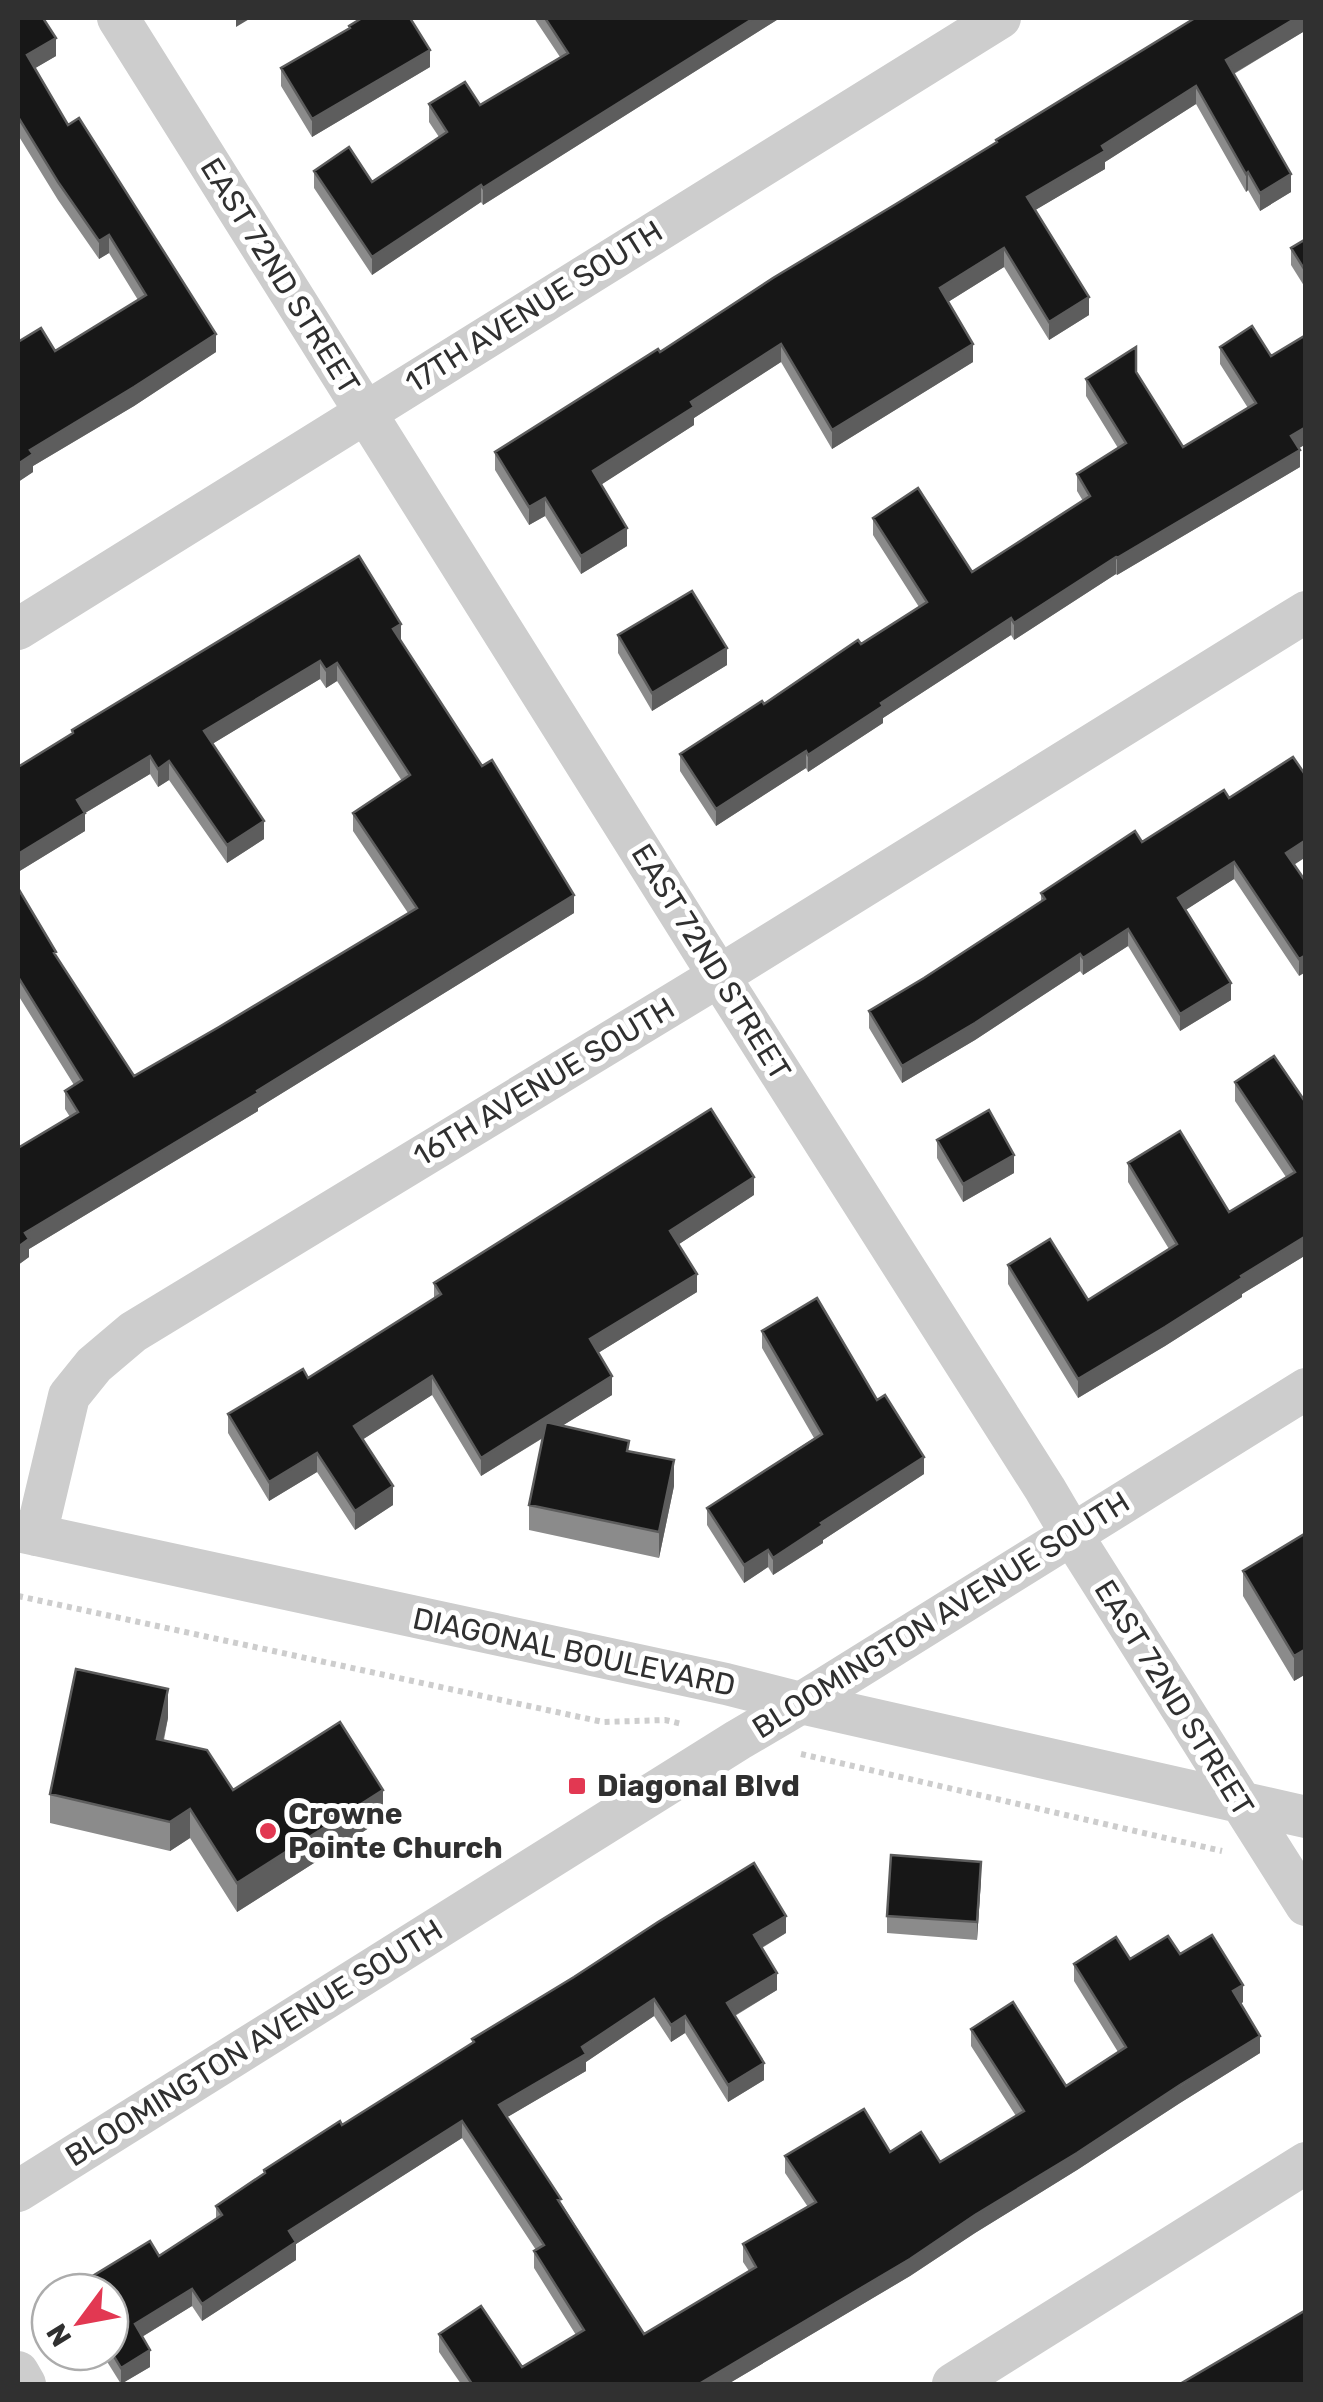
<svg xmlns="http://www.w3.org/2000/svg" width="1323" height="2402" font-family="Rubik,sans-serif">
  <rect width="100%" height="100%" fill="#fff"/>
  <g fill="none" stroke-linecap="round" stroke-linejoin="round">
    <path stroke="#cdcdcd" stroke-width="6" stroke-dasharray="5 5" stroke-linecap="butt" d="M18,1596L603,1722L665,1720L682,1724
      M801,1754L1222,1851"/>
    <path stroke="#cdcdcd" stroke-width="42" d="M118,18L719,976L1045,1489L1072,1535L1306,1905
      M18,629L1000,18
      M18,1531L726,1684L801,1703L1306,1817
      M36,1535L69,1396L94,1365L133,1332L719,976L1306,612
      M18,2191L738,1740L801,1703L1306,1389
      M18,2372L25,2384
      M953,2384L1306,2163"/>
  </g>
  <path fill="#8b8b8b" d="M18,18L56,56L35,68L68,125L216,352L134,406L33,466V472L18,482V342L55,351L138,300L109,253L99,259L58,200L18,135Z
    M534,18H780L483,205L481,202L372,275L314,188V171L372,182L439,137L429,122V104L480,105L560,57Z
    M1195,18H1306V36L1303,32L1234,74L1291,192L1260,211L1248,190L1246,192L1196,104L1105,162V169L1035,210L1089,315L1049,340L1004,267L948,302L973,362L832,449L781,362L694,418V425L600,485L627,546L581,574L545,516L529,525L495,470V452L660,352Z
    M349,26L430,67L312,137L281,86V68L349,29Z
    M1306,239V289L1291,265V248Z
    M1306,335V444L1299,448L1300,467L1117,575L1116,574L1014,640L1011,635L883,718V723L808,772L806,768L716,826L680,771V754L764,704L919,607L873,535V518L972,572L1083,501L1077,491V474L1118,448L1086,396V379L1136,372L1183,447L1248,408L1220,364V347L1271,356Z
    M359,556L401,642L574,913L258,1108V1111L29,1249V1257L18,1265V1148L70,1117L65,1109V1091L74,1085L18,995V888L56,956L134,1076L219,1027L408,913L353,831V813L402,781L337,681L326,688L320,679L212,744L264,839L227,863L169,780L158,787L150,774L85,813V831L18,872V767L72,734V730Z
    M618,635L727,665L652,711L618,653Z
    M1229,798L1294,865L1306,882L1299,976L1234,879L1185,910L1231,1000L1180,1031L1128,946L1083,975L1080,971L975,1040L902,1083L869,1028V1011L924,978L1041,902V893Z
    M1235,1082L1306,1103V1255L1242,1294V1297L1165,1346L1078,1398L1008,1284V1265L1088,1300L1169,1249L1128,1182V1163L1229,1212L1286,1177L1235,1101Z
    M937,1140L1014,1173L963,1202L937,1158Z
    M754,1195L679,1244L697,1292L598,1353L612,1395L562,1426L629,1451L674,1486L659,1558L529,1530V1505L543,1438L481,1476L432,1395L362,1440L393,1505L355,1530L317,1472L269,1501L228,1433V1414L308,1378L434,1298V1283Z
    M762,1331L877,1400L924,1474L823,1540V1543L773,1575L768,1567L744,1583L707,1525V1508L814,1438L762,1348Z
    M1306,1533V1674L1294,1681L1243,1596V1571Z
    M168,1718L164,1740L233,1790L383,1819L237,1912L190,1838L170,1851L50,1823V1794Z
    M981,1879L977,1940L887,1933V1916Z
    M786,1933L762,1948L777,1990L735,2016L764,2080L728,2102L685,2033L671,2042L654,2016L586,2062V2071L507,2117L644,2334L749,2271L743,2262V2244L808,2207L785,2173V2156L890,2152L940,2162L1016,2116L971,2046V2029L1066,2086L1118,2052L1074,1981V1964L1180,1954L1243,2002L1241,2004L1260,2053L1180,2103L1077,2170L975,2233L910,2276L728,2384H461L439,2352V2334L522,2367L576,2335L534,2268V2251L536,2250L462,2138L296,2244V2260L202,2321L192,2306L142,2337L150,2367L121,2384L101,2352H110V2292H73V2288L159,2256L216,2219V2206L264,2174V2170L342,2125L472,2043V2039Z"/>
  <path fill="#5d5d5d" d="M236,18H251L236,27Z
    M754,18H780L483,205V188Z
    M1296,18H1303V32L1226,78V60Z
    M56,38V56L27,73V55Z
    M430,50V67L312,137V119Z
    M1196,86V104L1105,162V169L1027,215V197L1102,146Z
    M1248,172V190L1246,192V174Z
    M1291,174V192L1260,211V193Z
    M481,185V202L372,275V257Z
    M109,235V253L99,259V241Z
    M1004,248V267L940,307V288Z
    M1089,297V315L1049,340V322Z
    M216,334V352L134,406L33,466V472L18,482V464L30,450Z
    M781,344V362L694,418V425L593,490V471L691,402Z
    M973,344V362L832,449V430Z
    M1306,427V444L1291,453V436Z
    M1300,450V467L1117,575V558Z
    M545,498V516L529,525V507Z
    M627,528V546L581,574V556Z
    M1116,557V574L1014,640V623Z
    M1011,618V635L883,718V723L808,772V755L881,703Z
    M401,624V642L393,629Z
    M727,648V665L652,711V693Z
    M320,661V679L204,749V731Z
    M337,663V681L326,688V670Z
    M806,751V768L716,826V809Z
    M150,756V774L85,813V831L18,872V854L77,800Z
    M169,761V780L158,787V769Z
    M264,821V839L227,863V845Z
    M1306,840V857L1286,870V853Z
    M1234,862V879L1178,915V898Z
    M574,895V913L258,1108V1111L29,1249V1257L18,1265V1247L25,1233Z
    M1128,929V946L1083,975V958Z
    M1080,954V971L975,1040L902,1083V1066Z
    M1306,955V972L1299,976V959Z
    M1231,983V1000L1180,1031V1014Z
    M1014,1155V1173L963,1202V1184Z
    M754,1177V1195L670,1250V1231Z
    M1306,1236V1255L1242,1294V1297L1165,1346L1078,1398V1379Z
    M697,1274V1292L590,1358V1339Z
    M432,1376V1395L354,1445V1426Z
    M612,1376V1395L481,1476V1458Z
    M317,1453V1472L269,1501V1482Z
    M924,1457V1474L823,1540V1543L773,1575V1558L821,1523Z
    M674,1460V1486L659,1558V1532Z
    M393,1486V1505L355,1530V1511Z
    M768,1550V1567L744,1583V1565Z
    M1306,1649V1674L1294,1681V1656Z
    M168,1689V1718L157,1768V1739Z
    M383,1790V1819L237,1912V1883Z
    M190,1809V1838L170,1851V1822Z
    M981,1862V1879L977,1940V1922Z
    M786,1916V1933L754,1952V1935Z
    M777,1973V1990L727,2020V2003Z
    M1243,1985V2002L1233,2009V1991Z
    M654,1999V2016L586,2062V2071L499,2122V2105Z
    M685,2016V2033L671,2042V2025Z
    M1260,2036V2053L1180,2103L1077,2170L975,2233L910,2276L728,2384H699L975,2215Z
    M764,2063V2080L728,2102V2085Z
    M462,2121V2138L296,2244V2260L202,2321V2304L289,2231Z
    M192,2289V2306L135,2341V2324Z
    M150,2350V2367L121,2384V2368Z"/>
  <path fill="#171717" stroke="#5d5d5d" stroke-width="2.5" d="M18,18H43L56,38L27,55L68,125L79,118L216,334L134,387L30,450L33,454L18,464V342L41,328L55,351L146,295L109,235L99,241L58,182L18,117Z
    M362,18H410L430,50L312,119L281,68L350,28L349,26Z
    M545,18H754L483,188L481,185L372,257L314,171L349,147L372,182L447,132L429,104L465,82L480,105L568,53Z
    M1195,18H1296L1226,60L1291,174L1260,193L1248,172L1246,174L1196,86L1102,146L1105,151L1027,197L1089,297L1049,322L1004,248L940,288L973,344L832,430L781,344L691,402L694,407L593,471L627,528L581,556L545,498L529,507L495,452L658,349L660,352L773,278L896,204L997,142L996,140Z
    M1306,239V272L1291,248Z
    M1252,326L1271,356L1306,335V427L1291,436L1300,450L1117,558L1116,557L1014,623L1011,618L881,703L883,706L808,755L806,751L716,809L680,754L762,701L764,704L858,640L861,644L927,602L873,518L918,488L972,572L1090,496L1077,474L1126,443L1086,379L1136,347V372L1183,447L1256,403L1220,347Z
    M359,556L401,624L393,629L482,766L492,760L574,895L257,1091L258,1093L25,1233L29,1239L18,1247V1148L78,1112L65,1091L82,1080L18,977V888L56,952L54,953L134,1076L219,1027L417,908L353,813L410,775L337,663L326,670L320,661L204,731L264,821L227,845L169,761L158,769L150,756L77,800L85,813L18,854V767L73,733L72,730Z
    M692,591L727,648L652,693L618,635Z
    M1293,757L1304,773L1306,772V840L1286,853L1306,882V955L1299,959L1234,862L1178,898L1231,983L1180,1014L1128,929L1083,958L1080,954L975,1023L902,1066L869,1011L924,978L1045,899L1041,893L1135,831L1142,842L1224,790L1229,798Z
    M1274,1056L1306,1103V1236L1241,1276L1242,1278L1165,1327L1078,1379L1008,1265L1050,1239L1088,1300L1177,1244L1128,1163L1180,1131L1229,1212L1295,1172L1235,1082Z
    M711,1109L754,1177L670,1231L697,1274L590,1339L612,1376L481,1458L432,1376L354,1426L393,1486L355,1511L317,1453L269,1482L228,1414L303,1369L308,1378L441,1294L434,1283Z
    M989,1110L1014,1155L963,1184L937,1140Z
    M817,1298L877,1400L885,1395L924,1457L821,1523L823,1525L773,1558L768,1550L744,1565L707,1508L822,1434L762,1331Z
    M546,1422L629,1441L627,1451L674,1460L659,1532L529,1505Z
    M1306,1533V1649L1294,1656L1243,1571Z
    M76,1669L168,1689L157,1739L207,1750L233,1790L340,1722L383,1790L237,1883L190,1809L170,1822L50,1794Z
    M891,1855L981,1862L977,1922L887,1916Z
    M754,1863L786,1916L754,1935L777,1973L727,2003L764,2063L728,2085L685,2016L671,2025L654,1999L582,2047L586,2054L499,2105L561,2199L558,2200L644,2334L756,2267L743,2244L816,2202L785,2156L864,2109L890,2152L921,2132L940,2162L1024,2111L971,2029L1013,2002L1066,2086L1126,2047L1074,1964L1116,1937L1130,1959L1168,1936L1180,1954L1212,1935L1243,1985L1233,1991L1260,2036L1180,2085L1077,2153L975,2215L910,2259L699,2384H472L439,2334L481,2306L522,2367L584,2330L534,2251L544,2245L462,2121L289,2231L296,2242L202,2304L192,2289L135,2324L150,2350L121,2368L110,2350V2292H75L73,2288L150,2241L159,2256L222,2215L216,2206L265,2173L264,2170L340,2121L342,2125L474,2042L472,2039L574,1977L658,1922Z
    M1306,2310V2384H1180Z"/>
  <g fill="#e23852" stroke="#fff" stroke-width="4">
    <rect x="567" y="1776" width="20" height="20" rx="5"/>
    <circle cx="268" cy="1831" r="10"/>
  </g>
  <g text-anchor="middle" stroke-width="10" stroke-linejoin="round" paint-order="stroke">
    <g font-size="30" fill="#303030" stroke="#fff">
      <text transform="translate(280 276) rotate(58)" y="10">EAST 72ND STREET</text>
      <text transform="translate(534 307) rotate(-32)" y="10">17TH AVENUE SOUTH</text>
      <text transform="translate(711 962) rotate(58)" y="10">EAST 72ND STREET</text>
      <text transform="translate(544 1082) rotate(-31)" y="10">16TH AVENUE SOUTH</text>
      <text transform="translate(941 1615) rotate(-32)" y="10">BLOOMINGTON AVENUE SOUTH</text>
      <text transform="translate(574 1652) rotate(12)" y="10">DIAGONAL BOULEVARD</text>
      <text transform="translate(1174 1698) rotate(58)" y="10">EAST 72ND STREET</text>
      <text transform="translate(254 2043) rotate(-32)" y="10">BLOOMINGTON AVENUE SOUTH</text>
    </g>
    <g font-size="30" font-weight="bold" fill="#303030" stroke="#fff" text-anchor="start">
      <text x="597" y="1796">Diagonal Blvd</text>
      <text x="288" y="1824">Crowne<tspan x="288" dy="34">Pointe Church</tspan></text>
    </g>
  </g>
  <rect width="1323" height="2402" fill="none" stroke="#303030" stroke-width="40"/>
  <g transform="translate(80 2322) rotate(238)"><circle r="48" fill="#ffffff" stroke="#acacac" stroke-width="2.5"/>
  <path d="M0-8L18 38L0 25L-18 38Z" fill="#e23852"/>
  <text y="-15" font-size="28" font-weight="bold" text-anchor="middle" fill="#303030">N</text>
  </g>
</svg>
